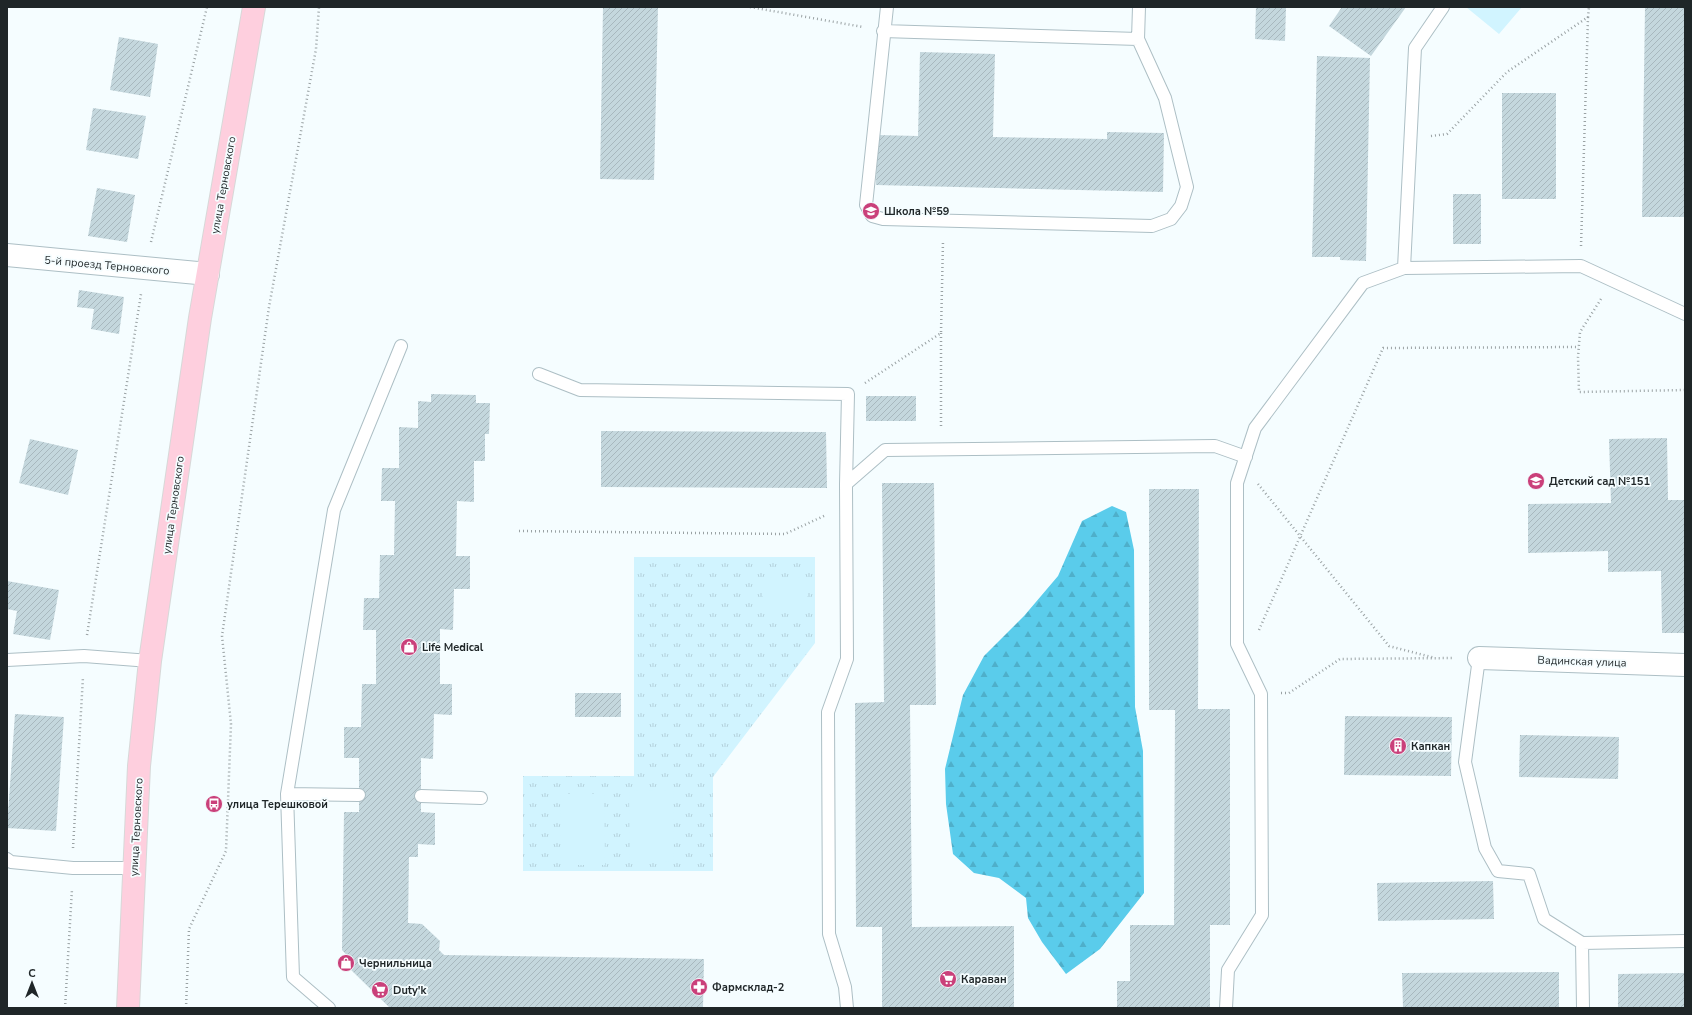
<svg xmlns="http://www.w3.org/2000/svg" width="1692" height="1015" font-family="'Nunito Sans',sans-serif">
  <defs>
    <pattern id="grass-tufts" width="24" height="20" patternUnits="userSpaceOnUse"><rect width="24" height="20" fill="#d1f4ff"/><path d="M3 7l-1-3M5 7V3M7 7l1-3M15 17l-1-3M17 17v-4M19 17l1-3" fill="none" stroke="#b3d1db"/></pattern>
    <pattern id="forest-firs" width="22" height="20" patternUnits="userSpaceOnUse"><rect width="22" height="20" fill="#5acceb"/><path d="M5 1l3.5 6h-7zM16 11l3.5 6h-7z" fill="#4eafca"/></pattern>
    <pattern id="building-hatch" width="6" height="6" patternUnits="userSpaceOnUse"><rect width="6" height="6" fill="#c4d7dd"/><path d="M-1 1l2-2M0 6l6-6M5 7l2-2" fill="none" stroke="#a8b8be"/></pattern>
  </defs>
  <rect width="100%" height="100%" fill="#f5fdff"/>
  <path fill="url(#grass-tufts)" d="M634,557H815V643L713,777V871H523V776H634Z"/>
  <path fill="url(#forest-firs)" d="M1112,506L1126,512L1134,550L1135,707L1143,751L1144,893L1100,949L1066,974L1042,942L1028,918L1026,898L999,878L974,873L953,854L946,804L945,769L963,695L984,656L1024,616L1058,576L1082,521Z"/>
  <path fill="#d1f4ff" d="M1466,7H1522L1499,34Z
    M807,577V609H763V578Z
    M673,790L674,861L630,862L629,791Z
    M560,794H604L605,865H561Z"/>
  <path fill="url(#building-hatch)" d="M603,7H658L654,180L600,179Z
    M1256,7H1286L1285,41L1255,39Z
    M1342,7H1406L1371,56L1329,26Z
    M1645,7H1685V217H1642Z
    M119,37L158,44L150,97L110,90Z
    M920,52L995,54L993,137L1107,139V132L1164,133L1163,192L876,185L877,135L918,136Z
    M1317,56L1370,58L1366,261L1340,260V257H1312Z
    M1502,93H1556V199H1502Z
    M93,108L146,116L138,159L86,150Z
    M97,188L135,195L127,242L88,236Z
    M1453,194H1481V244H1453Z
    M79,290L124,297L119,334L91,329L94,309L77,307Z
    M431,394L476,395V403H490L489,434H485V461H474V502L457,501L456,556H470V589H454L453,630L440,629V684H452V715L434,714L433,759L421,758V812L435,813V845L418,844V857H409L408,923L422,924L440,941L439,950L444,955L704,959L703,1008H390L348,967L353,962L342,950L344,812H359V758H344V727H361L362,684H376V630H363L364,598H379L380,555H394L395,501H381L382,468H399V427L418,428V401L431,402Z
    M866,396H916V421H866Z
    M601,431L826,432L827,488L601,487Z
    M1667,438L1668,500H1685V633H1662L1661,571L1608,572V551L1528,553V504L1611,503L1609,439Z
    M30,439L78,450L68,495L19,483Z
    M882,483H934L936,705H910L912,927L1014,926V1008H882V927H856L855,703L884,702Z
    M1149,489H1199L1198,709H1230V925H1210V1008H1117V981H1130V925H1174L1175,710H1149Z
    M7,581L59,590L50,640L13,634L17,611L7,609Z
    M575,693H621V717H575Z
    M15,714L64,717L56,831L7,828Z
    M1345,716L1452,717L1451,776L1344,775Z
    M1520,735L1619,737L1618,779L1519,777Z
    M1493,881L1494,919L1378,921L1377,883Z
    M1559,972V1008H1403L1402,973Z
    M1685,973V1008H1618V974Z"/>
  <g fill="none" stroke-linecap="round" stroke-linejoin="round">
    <g stroke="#adbfc5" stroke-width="14">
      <path id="lane" d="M887,7L866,205L872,216L883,219L1152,226L1171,219L1181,206L1187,187L1165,98L1138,39L1139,7
        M883,31L1138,39
        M1404,268L1415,48L1443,7
        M539,374L580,390L848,394L846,484L847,659L828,712L829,934L845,987L847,1008
        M846,484L885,450L1215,446L1246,457
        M1479,658L1465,762L1485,848L1498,871L1529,874L1544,919L1582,943L1583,1008
        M7,660L84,656L150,661
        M287,794L359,795
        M421,796L481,798
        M7,859L11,862L73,868H134
        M1582,943L1685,941
        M329,1008L293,977L287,794L334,510L401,346
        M1226,1008L1228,970L1262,915L1261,694L1237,644V483L1255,428L1363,283L1404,268L1581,266L1685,314"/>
    </g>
    <g stroke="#adbfc5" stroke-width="24">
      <path id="street" d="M7,255L208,274
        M1479,658L1685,665"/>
    </g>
    <g stroke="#d7d8d8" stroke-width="24">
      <path id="primary" d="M128,1008L139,766L150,661L200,318L254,7"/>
    </g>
    <path stroke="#9aa2a4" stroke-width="2.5" stroke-dasharray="1 3" stroke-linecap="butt" d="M750,7L863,27
      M1431,136L1447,134L1507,72L1588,17L1589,7
      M151,242L207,7
      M1581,246L1588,17
      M1601,299L1580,332L1578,357L1579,392L1685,390
      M941,333V428
      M865,383L941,333L943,241
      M1258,484L1389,646L1435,658
      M519,531L785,534L826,515
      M1259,630L1383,348L1579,347
      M87,635L141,294
      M1281,693H1289L1340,659L1454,658
      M73,848L83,677
      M65,1008L72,889
      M186,1008L189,929L226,851L231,724L222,636L269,307L316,49L319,7"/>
    <use href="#lane" stroke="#fff" stroke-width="12"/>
    <use href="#street" stroke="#fff" stroke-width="22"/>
    <use href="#primary" stroke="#fecfde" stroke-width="22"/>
  </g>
  <defs>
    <g id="school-disc" transform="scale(0.9)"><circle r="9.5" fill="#ca407a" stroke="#f5fdff"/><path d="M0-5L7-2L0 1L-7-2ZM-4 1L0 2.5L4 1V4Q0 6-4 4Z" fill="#fff"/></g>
    <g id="shop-disc" transform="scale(0.9)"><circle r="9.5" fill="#ca407a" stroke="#f5fdff"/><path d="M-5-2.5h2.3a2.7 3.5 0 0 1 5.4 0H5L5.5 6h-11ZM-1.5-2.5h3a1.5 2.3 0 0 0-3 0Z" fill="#fff"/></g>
    <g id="building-disc" transform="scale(0.9)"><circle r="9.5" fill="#ca407a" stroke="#f5fdff"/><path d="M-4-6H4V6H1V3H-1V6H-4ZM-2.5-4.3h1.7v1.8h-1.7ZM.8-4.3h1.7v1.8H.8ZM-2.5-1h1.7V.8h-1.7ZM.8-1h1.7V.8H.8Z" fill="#fff"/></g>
    <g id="bus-disc" transform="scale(0.9)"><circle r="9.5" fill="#ca407a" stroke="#f5fdff"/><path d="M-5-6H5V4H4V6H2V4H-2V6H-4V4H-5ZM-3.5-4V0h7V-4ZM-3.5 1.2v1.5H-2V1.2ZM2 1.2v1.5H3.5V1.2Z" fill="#fff"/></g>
    <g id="supermarket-disc" transform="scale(0.9)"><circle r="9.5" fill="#ca407a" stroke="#f5fdff"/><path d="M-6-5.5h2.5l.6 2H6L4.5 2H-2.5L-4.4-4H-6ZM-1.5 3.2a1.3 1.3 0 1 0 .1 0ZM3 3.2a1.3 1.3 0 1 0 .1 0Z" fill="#fff"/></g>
    <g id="pharmacy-disc" transform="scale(0.9)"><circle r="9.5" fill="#ca407a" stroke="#f5fdff"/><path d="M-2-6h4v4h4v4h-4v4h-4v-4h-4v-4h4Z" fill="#fff"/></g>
  </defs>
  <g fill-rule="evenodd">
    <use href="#school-disc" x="871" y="211"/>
    <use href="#school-disc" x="1536" y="481"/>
    <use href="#shop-disc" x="409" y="647"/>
    <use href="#building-disc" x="1398" y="746"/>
    <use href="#bus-disc" x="214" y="804"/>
    <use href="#shop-disc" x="346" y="963"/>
    <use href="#supermarket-disc" x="948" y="979"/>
    <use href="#pharmacy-disc" x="699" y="987"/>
    <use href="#supermarket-disc" x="380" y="990"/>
  </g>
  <g text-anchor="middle" stroke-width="3.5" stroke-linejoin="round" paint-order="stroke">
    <g font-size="11" fill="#1f2628" stroke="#f5fdff">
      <text transform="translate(223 185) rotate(-80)" y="4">улица Терновского</text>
      <text transform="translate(107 265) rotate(5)" y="4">5-й проезд Терновского</text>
      <text transform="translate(173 505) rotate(-82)" y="4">улица Терновского</text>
      <text transform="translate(1582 661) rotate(2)" y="4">Вадинская улица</text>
      <text transform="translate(136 827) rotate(-87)" y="4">улица Терновского</text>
    </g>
    <g font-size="11" font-weight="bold" fill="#1f2628" stroke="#f5fdff" text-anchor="start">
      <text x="884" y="215">Школа №59</text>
      <text x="1549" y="485">Детский сад №151</text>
      <text x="422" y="651">Life Medical</text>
      <text x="1411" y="750">Капкан</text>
      <text x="227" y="808">улица Терешковой</text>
      <text x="359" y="967">Чернильница</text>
      <text x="961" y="983">Караван</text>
      <text x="712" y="991">Фармсклад-2</text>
      <text x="393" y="994">Duty'k</text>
    </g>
  </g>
  <rect width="1692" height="1015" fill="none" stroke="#1f2628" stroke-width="16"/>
  <g transform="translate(32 983)" stroke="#f5fdff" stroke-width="3" paint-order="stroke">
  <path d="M0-3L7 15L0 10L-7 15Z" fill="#1f2628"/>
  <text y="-6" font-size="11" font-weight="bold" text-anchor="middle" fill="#1f2628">С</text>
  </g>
</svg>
